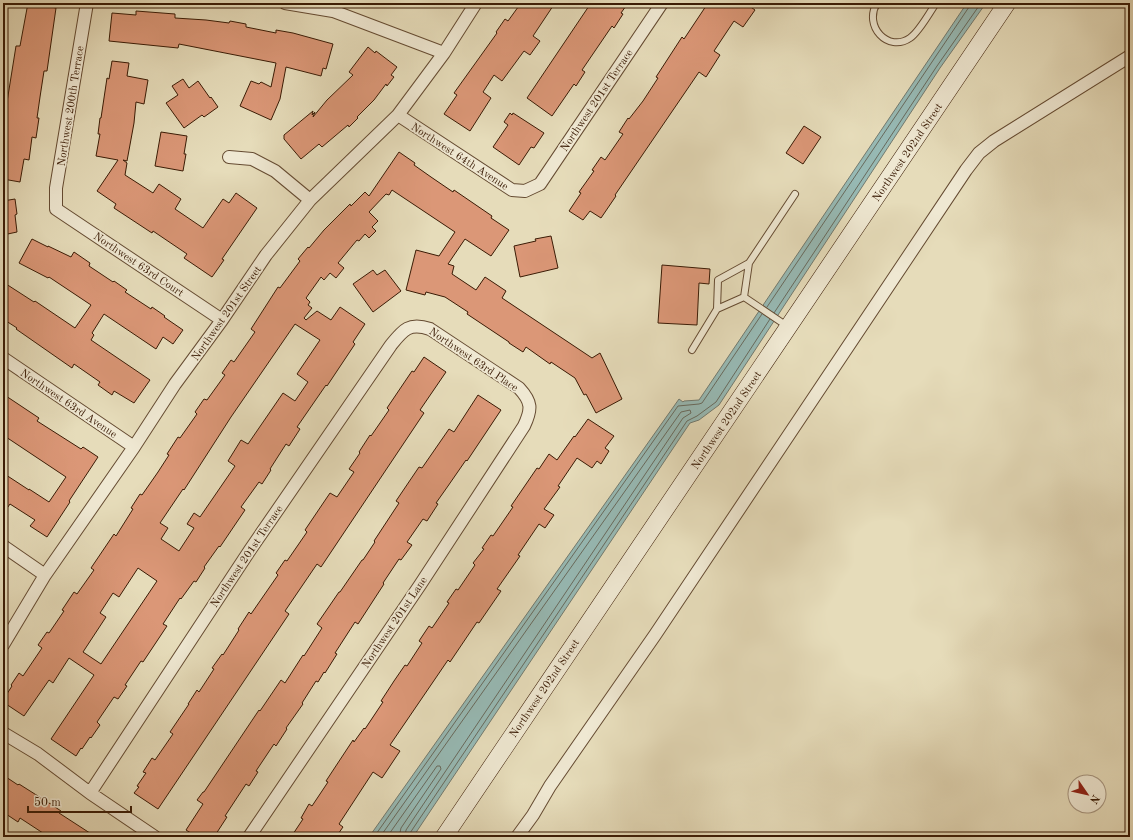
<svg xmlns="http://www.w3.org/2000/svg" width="1133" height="840" font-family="'Old Standard TT',serif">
  <rect width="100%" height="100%" fill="#e6dcba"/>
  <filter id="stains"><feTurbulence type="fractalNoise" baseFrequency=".005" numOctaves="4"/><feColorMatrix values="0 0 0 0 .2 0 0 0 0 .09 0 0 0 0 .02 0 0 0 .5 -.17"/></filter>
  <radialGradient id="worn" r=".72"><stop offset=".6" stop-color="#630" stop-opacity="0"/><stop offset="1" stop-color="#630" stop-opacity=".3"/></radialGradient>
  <path fill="#97bab5" stroke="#727a6f" d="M967,3H986L940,68L719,405L699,420L690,423L413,837H369L679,399L683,402L684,401L699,400Z"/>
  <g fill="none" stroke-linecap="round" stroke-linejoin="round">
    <path stroke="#686a5d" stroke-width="1" d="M767,307L969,7L970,3
      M774,313L937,66L981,3
      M374,837L678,406L699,404L702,403L762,314
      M380,837L681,412L690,410L691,413L683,418L406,830L405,837
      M387,837L437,766H440L441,769L401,828L399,837
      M410,837V833L687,421L697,416L716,402L770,319"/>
  </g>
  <path fill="#db9777" stroke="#3a1b05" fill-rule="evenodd" d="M28,3L56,8L47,71H44L40,97L37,118H39L36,138L32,137L29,160L24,159L20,182L3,179V127L16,46H20Z
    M521,3H555L533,36L540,41L530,55L524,51L502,81L494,75L483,92L491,98L470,131L444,114L457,95L454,93L497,33L496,32L505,19L508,21Z
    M591,3H628L621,13L623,14L614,28L612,26L582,70L585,72L576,86L574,84L552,116L527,98Z
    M708,3H745L755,10L743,27L734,21L714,51L720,55L706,77L699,72L615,195L616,196L601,218L590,211L583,220L569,211L581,193L579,192L594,171L592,170L601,157L605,160L623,134L619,132L628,118L629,119L643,101L658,78L656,77L682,37L684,39Z
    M136,11L175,14V18L206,20L229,23L230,21L246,24V27L276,33V30L293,33L333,44L326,69L323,68L321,76L286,67L280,99L271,120L240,106L251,81L259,84L261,82L271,87L276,63L179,44L178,48L109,41L112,13L136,15Z
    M368,47L375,53L376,51L397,67L391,75L394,77L387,86L386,84L374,100L357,117L358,118L349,127L348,125L322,147L319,144L301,159L284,139V135L313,111L312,115L315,112L313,117L327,100L353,75L349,72Z
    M112,61L129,63L127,76L148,80L144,104L136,102L134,123L127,161L123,160L127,163L125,175L153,193L159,184L181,199L175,209L203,228L223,199L229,203L236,193L257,208L222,259L224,260L212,277L184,258L187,254L153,231L152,233L114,208L116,204L97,191L118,160L96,156L100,134H98L100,118H101L107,78L109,79Z
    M183,79L189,88L198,81L210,98L211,97L218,107L204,117L202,115L184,128L166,103L178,95L172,86Z
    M510,113L512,115L513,113L544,133L534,148L531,147L519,165L493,147L508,125L504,122Z
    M804,126L821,137L803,164L786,153Z
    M161,132L187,136L184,154H186L183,171L155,166Z
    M399,152L415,163L414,165L431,177L453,192L454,190L492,216L491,218L509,230L491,256L465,239L448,264L454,266L452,274L476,290L485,277L506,291L502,298L592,358L600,353L622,399L596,413L586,394L584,395L575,378L551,362L550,364L526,347L523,352L509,343V342L467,314L468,312L445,297L426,292L425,295L406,290L416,250L439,256L455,232L392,190L389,195L386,194L369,212L378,221L372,227L376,231L369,238L365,234L359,241L357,240L338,263L344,268L336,278L330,273L324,280L321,277L306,298L310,302L308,305L312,308L304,318L306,320L317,311L331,320L340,307L365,324L353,342L355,344L327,386L326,385L297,427L300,429L289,446L286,444L270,469L271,470L262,484L259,482L241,507L245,510L220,547L219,546L204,567L205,568L196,582L194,581L181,599L180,598L163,624L167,626L143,662L141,661L125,685L127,686L118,699L114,697L97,722L100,725L91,738L90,737L82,749L81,748L76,756L51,739L94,675L69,658L53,683L49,680L24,716L3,702V700L12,686L11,685L19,673L23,676L42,648L38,645L47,632L49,633L64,611L62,610L74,592L77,594L94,570L91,568L114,534L116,536L133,509L131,508L140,494L142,495L158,472L169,455L167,454L178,437L180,438L197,414L195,412L204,399L207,400L225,375L222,373L231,360L234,362L255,332L251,329L278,287L280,288L300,261L298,259L308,247L309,248L324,230L350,204L351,206L365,192L369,196ZM295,324L320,340L297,374L308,382L295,401L283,393L248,444L241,440L228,461L235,466L200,517L194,513L187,524L194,528L179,551L161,539L168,528L160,523L183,489L184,490L231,417ZM138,568L157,581L101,664L83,652L106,617L100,613L113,593L119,597Z
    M15,199L17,214L15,215L17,232L3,235V201Z
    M551,236L558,268L520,277L514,246L536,241L535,239Z
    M32,239L48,247V246L71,257L74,252L90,263L89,266L113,282L114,281L127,290L125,292L151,309L152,307L165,316L164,317L183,330L173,344L163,337L156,349L104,314L92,333L94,335L91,340L150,380L134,403L114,391L112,395L98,385L100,382L74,364L72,368L16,329L17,328L3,319V282L34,302L35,301L75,328L91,305L49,277L48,278L19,263Z
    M662,265L710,269L709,284L699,283L697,325L658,323Z
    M373,270L377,275L385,270L401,291L373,312L353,284Z
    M424,357L446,372L420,410L424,413L321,567L317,564L285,611L289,614L158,809L134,793L139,787L137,786L146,773L143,772L152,758L155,760L173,734L170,732L189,704H188L197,690L199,692L214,669L212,668L222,654L223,655L239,630L238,629L249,612L251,614L278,575L276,573L285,560L287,561L307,532L305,530L330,493L337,497L354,472L349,469L360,453L359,452L370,435L371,436L389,410L387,408L412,371L414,372Z
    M3,394L39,418L37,421L81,449L83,447L98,457L69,501L70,502L47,537L30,526L35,520L10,504L3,514V473L29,490V489L49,502L66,477L3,435Z
    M478,395L501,410L467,461L466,460L448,486L436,503L438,504L427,521L423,519L407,542L412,545L401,560L399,559L383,583L384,584L358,624L355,622L335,653L337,654L325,673L324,672L318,682L316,681L302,703L303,704L286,728L287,729L276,746L274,744L256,771L258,772L249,786L246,784L225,816L227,817L214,837H197L186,830L203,804L197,800L203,792H204L259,710L260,711L281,680L285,683L303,655L304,656L322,628L317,624L339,592H340L362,560H363L375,542L374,541L399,503L396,501L419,467L422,468L449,429L454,432Z
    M588,419L614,436L605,448L609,451L601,464L597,461L592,468L577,458L558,486L560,487L544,509L554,515L545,528L539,524L518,555L520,556L497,589L501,591L479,623L477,622L450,662L448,660L390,745L400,751L382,778L373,772L339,824L343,827L336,837H291L303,819L301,818L309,804L312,806L328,782L326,781L353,740L354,742L364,728L365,729L383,702L381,701L394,681L405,665L407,666L422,643L419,641L429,626L432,628L449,603L447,602L456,589L458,590L475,565L473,563L484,549L482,548L491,535L493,536L513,507L511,506L537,468L539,469L549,454L557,460L574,436L575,437Z
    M3,775L18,785L19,784L49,803L61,811L59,813L96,837H49L20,818L18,822L3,812Z"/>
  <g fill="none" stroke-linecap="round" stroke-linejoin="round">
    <g stroke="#654b32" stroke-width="8">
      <path id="lane" d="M877,3C863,26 888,53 910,38C919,32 930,12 936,3
        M744,297L749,263L795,194
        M717,309L718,280L749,263
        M692,350L717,309L744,297L787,326"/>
    </g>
    <g stroke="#654b32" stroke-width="14">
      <path id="street" d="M87,3L56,188V209L222,320
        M285,3L333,11L444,53
        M398,115L512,190L525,191L540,184L662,3
        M229,157L252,159L275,171L310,200
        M3,358L134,447
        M3,546L45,575
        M3,645L45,575L134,447L175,384L222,320L266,255L310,200L398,115L444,53L476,3
        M3,733L38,754L90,793L155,837
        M90,793L250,550L391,345C403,330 409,322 430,329L519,388C532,402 532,409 524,426L420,585L249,837
        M517,837L533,815L550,786L655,635L966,170L979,153L994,141L1130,56"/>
    </g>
    <g stroke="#3a1b05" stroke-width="18">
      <path id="secondary" d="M444,837L1007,3"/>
    </g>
    <use href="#lane" stroke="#efe8d2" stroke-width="6"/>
    <use href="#street" stroke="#efe8d2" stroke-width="12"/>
    <use href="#secondary" stroke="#efe8d2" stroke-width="17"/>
  </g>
  <g text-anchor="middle" stroke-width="3.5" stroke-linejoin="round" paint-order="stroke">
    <g font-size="11" fill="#3a1b05" stroke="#efe8d2">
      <text transform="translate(596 100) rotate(-56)" y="4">Northwest 201st Terrace</text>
      <text transform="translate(70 106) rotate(-81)" y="4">Northwest 200th Terrace</text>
      <text transform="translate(907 152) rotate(-56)" y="4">Northwest 202nd Street</text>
      <text transform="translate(460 156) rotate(33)" y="4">Northwest 64th Avenue</text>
      <text transform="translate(139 264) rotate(34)" y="4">Northwest 63rd Court</text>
      <text transform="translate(226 313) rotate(-55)" y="4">Northwest 201st Street</text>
      <text transform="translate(474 359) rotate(34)" y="4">Northwest 63rd Place</text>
      <text transform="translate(69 403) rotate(34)" y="4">Northwest 63rd Avenue</text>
      <text transform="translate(726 420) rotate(-56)" y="4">Northwest 202nd Street</text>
      <text transform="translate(246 556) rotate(-56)" y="4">Northwest 201st Terrace</text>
      <text transform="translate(394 622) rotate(-56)" y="4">Northwest 201st Lane</text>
      <text transform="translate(544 688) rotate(-56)" y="4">Northwest 202nd Street</text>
    </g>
  </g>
  <rect width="1133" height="840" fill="none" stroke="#e6dcba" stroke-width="16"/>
  <rect x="4" y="4" width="1125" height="832" fill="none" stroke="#3a1b05" stroke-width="2"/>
  <rect x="8" y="8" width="1117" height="824" fill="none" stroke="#3a1b05"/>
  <g transform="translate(1087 794) rotate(124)"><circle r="19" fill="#efe8d2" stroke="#a79680"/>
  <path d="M0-3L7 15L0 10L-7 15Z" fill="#8f2418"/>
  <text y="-6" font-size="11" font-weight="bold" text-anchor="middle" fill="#3a1b05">N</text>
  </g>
  <path d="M28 806v6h103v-6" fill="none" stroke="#3a1b05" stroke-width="2"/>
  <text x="34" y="806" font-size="12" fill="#3a1b05" stroke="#efe8d2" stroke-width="3" paint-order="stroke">50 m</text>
  <rect width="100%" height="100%" filter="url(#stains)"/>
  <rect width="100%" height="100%" fill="url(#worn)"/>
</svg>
